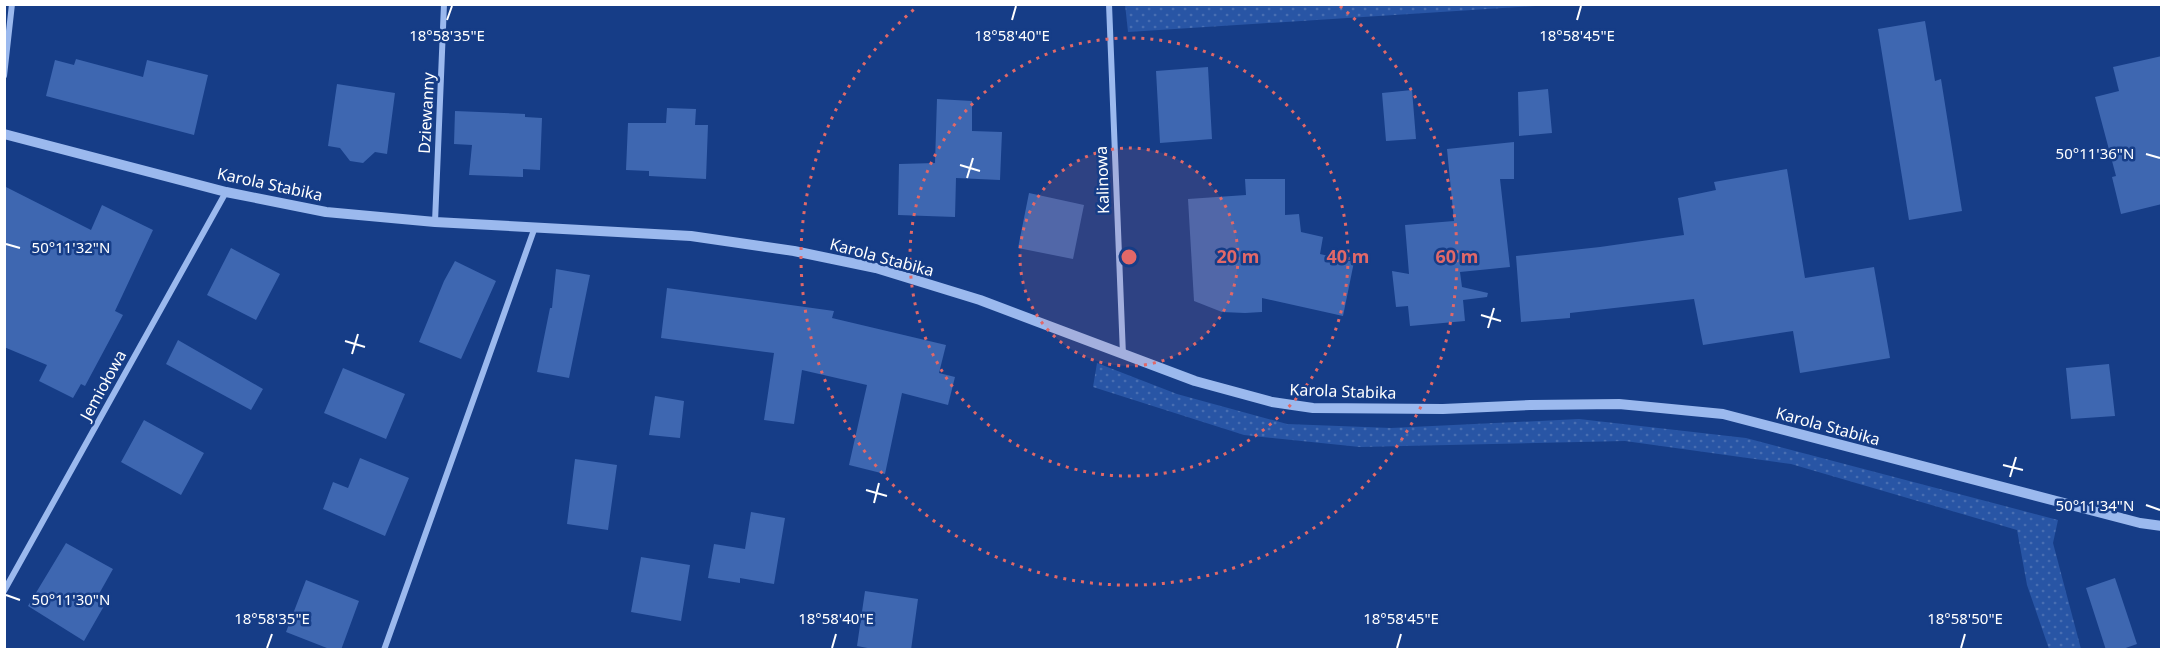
<svg xmlns="http://www.w3.org/2000/svg" width="2166" height="654" font-family="'Noto Sans',sans-serif">
  <defs>
    <pattern id="grass-dots" width="8" height="8" patternUnits="userSpaceOnUse" patternTransform="scale(1.5)"><rect width="8" height="8" fill="#2855a5"/><path d="M2 2h.1M6 6h.1" fill="none" stroke="#486eb2" stroke-width="1.8" stroke-linecap="round"/></pattern>
  </defs>
  <rect width="100%" height="100%" fill="#163d87"/>
  <path fill="url(#grass-dots)" d="M1125,4H1550V5L1128,32Z
    M1097,363L1177,394L1287,424L1391,428L1579,419L1746,438L2058,520L2053,543L2081,649H2049L2027,585L2017,530L1791,464L1625,441L1360,447L1244,435L1093,387Z"/>
  <path fill="#3e67b1" d="M1925,21L1935,81L1941,79L1962,211L1909,220L1878,29Z
    M2162,56V204L2121,214L2112,177L2116,176L2095,97L2119,91L2113,67Z
    M76,59L143,77L147,60L208,75L194,135L46,96L55,60L74,65Z
    M1208,67L1212,139L1160,143L1156,71Z
    M337,84L395,93L387,154L375,152L363,163L350,161L340,148L328,146Z
    M1548,89L1552,133L1519,136L1518,92Z
    M1412,90L1416,139L1386,141L1382,93Z
    M937,99L972,101V131L1002,132L1000,180L956,178L955,217L898,215L899,164L935,163Z
    M667,108L696,109L695,125H708L706,179L649,176V171L626,170L628,123H666Z
    M455,111L525,114V117L542,118L540,170L523,169V177L469,175L472,145L454,144Z
    M1514,142V179H1500L1510,267L1460,272L1462,287L1488,293L1487,297L1463,300L1465,321L1410,326L1408,306L1396,307L1392,271L1409,274L1405,225L1454,221L1447,149Z
    M1787,169L1805,278L1874,267L1890,358L1800,373L1793,331L1703,345L1694,299L1570,313V318L1521,322L1516,256L1600,247L1684,235L1678,198L1716,190L1714,182Z
    M1245,179H1285V215L1299,214L1301,232L1323,237L1320,254L1354,262L1343,316L1262,298V312L1245,313L1222,312L1194,301L1188,199L1246,195Z
    M4,186L91,230L102,205L153,230L115,311L123,315L85,386L81,384L73,398L39,381L47,365L4,347Z
    M1029,193L1084,205L1073,259L1018,248Z
    M231,248L280,274L256,320L207,295Z
    M455,261L496,281L461,359L419,342L444,281Z
    M556,269L590,275L569,378L537,372L550,308H552Z
    M667,288L834,311L832,318L946,345L939,373L955,377L948,405L902,393L885,474L849,465L867,385L802,370L794,424L764,420L774,353L661,338Z
    M178,340L263,389L251,410L166,364Z
    M2109,364L2115,416L2071,419L2066,368Z
    M343,368L405,394L386,439L324,413Z
    M655,396L684,401L680,438L649,435Z
    M144,420L204,453L181,495L121,462Z
    M360,458L409,478L385,536L323,509L333,482L348,488Z
    M575,459L617,465L608,530L567,524Z
    M751,512L785,518L774,584L740,578V583L708,578L714,544L745,549Z
    M66,543L113,569L95,601L104,606L84,641L28,606Z
    M641,557L690,565L681,621L631,612Z
    M2115,578L2137,644L2120,650H2106L2086,588Z
    M306,580L359,601L341,650H332L286,632Z
    M865,591L918,599L911,650H878L857,646Z"/>
  <g fill="none" stroke-linecap="round" stroke-linejoin="round">
    <path stroke="#9bb9ee" stroke-width="6" d="M1109,4L1123,355
      M4,76L12,4
      M435,222L444,4
      M4,591L226,192
      M384,650L535,227"/>
    <path stroke="#9bb9ee" stroke-width="10" d="M4,134L226,192L326,212L435,222L691,236L794,251L876,268L980,300L1195,381L1272,402L1313,408L1443,409L1530,405L1619,404L1723,414L2140,523L2162,526"/>
  </g>
  <path fill="none" stroke="#fff" stroke-width="2" d="M447,20L452,6M1012,20L1016,6M1577,20L1581,6M2146,154L2160,158M960,165L980,171M967,178L973,158M6,244L20,248M1481,315L1501,321M1488,328L1494,308M345,341L365,347M352,354L358,334M2003,465L2023,470M2010,477L2016,457M866,490L887,496M874,503L879,483M2146,505L2160,510M6,595L20,600M267,648L272,634M832,648L836,634M1397,648L1401,634M1961,648L1965,634"/>
  <circle cx="1129" cy="257" r="109" fill="#e26868" fill-opacity=".12"/>
  <g fill="none" stroke="#e26868" stroke-width="3" stroke-dasharray="3 6">
    <circle cx="1129" cy="257" r="109"/>
    <circle cx="1129" cy="257" r="219"/>
    <path d="M1340 6A328 328 0 1 1 918 6"/>
  </g>
  <g text-anchor="middle" stroke-width="5" stroke-linejoin="round" paint-order="stroke">
    <g font-size="16" fill="#fff" stroke="#163d87">
      <text transform="translate(426 113) rotate(-87)" y="6">Dziewanny</text>
      <text transform="translate(1102 180) rotate(-92)" y="6">Kalinowa</text>
      <text transform="translate(270 184) rotate(12)" y="6">Karola Stabika</text>
      <text transform="translate(882 257) rotate(15)" y="6">Karola Stabika</text>
      <text transform="translate(103 385) rotate(-61)" y="6">Jemiołowa</text>
      <text transform="translate(1343 391) rotate(2)" y="6">Karola Stabika</text>
      <text transform="translate(1828 426) rotate(15)" y="6">Karola Stabika</text>
    </g>
  </g>
  <g font-size="15" text-anchor="middle" fill="#fff" stroke="#163d87" stroke-width="5" stroke-linejoin="round" paint-order="stroke">
    <text x="447" y="41">18°58'35"E</text>
    <text x="1012" y="41">18°58'40"E</text>
    <text x="1577" y="41">18°58'45"E</text>
    <text x="2095" y="159">50°11'36"N</text>
    <text x="71" y="253">50°11'32"N</text>
    <text x="2095" y="511">50°11'34"N</text>
    <text x="71" y="605">50°11'30"N</text>
    <text x="272" y="624">18°58'35"E</text>
    <text x="836" y="624">18°58'40"E</text>
    <text x="1401" y="624">18°58'45"E</text>
    <text x="1965" y="624">18°58'50"E</text>
  </g>
  <circle cx="1129" cy="257" r="9" fill="#e26868" stroke="#163d87" stroke-width="3"/>
  <g font-size="18" text-anchor="middle" font-weight="bold" fill="#e26868" stroke="#163d87" stroke-width="5" stroke-linejoin="round" paint-order="stroke">
    <text x="1238" y="263">20 m</text>
    <text x="1348" y="263">40 m</text>
    <text x="1457" y="263">60 m</text>
  </g>
  <rect width="2166" height="654" fill="none" stroke="#ffffff" stroke-width="12"/>
</svg>
